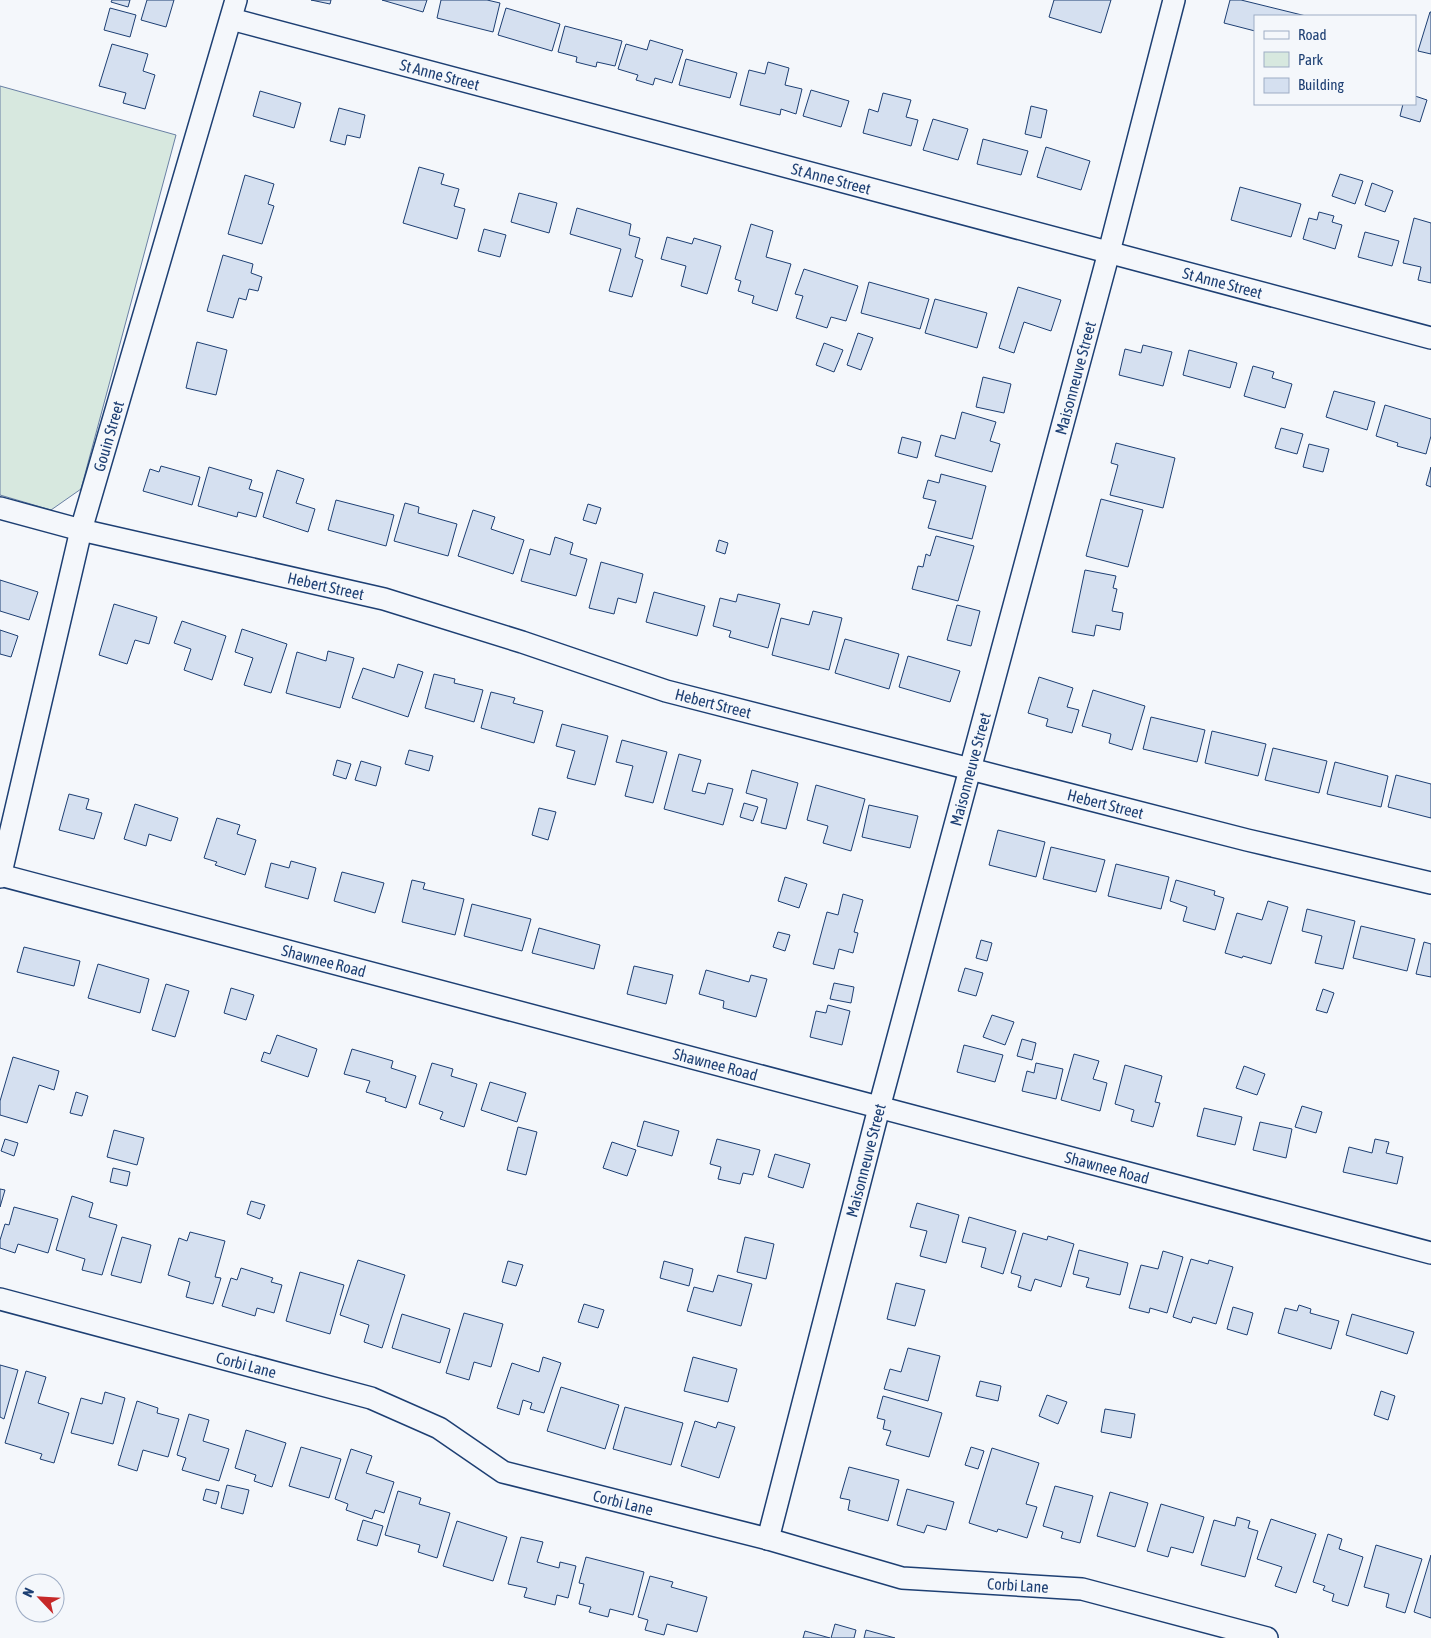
<svg xmlns="http://www.w3.org/2000/svg" width="1431" height="1638" font-family="'Asap Condensed',sans-serif">
  <rect width="100%" height="100%" fill="#f4f7fb"/>
  <path fill="#d7e8df" stroke="#687fa3" d="M0,86L176,135L81,489L51,510L0,495Z"/>
  <path fill="#d5e0f0" stroke="#1d3f73" d="M112,0H130L128,7L111,2Z
    M147,0H174L166,27L141,20Z
    M311,0H331L330,4Z
    M382,0H427L423,12Z
    M441,0H487L500,3L493,32L437,18Z
    M1054,0H1111L1101,33L1049,17Z
    M1230,0H1241L1306,16H1255V31L1224,23Z
    M110,8L136,15L130,37L104,30Z
    M506,8L560,24L552,51L498,35Z
    M1430,12H1431V54L1418,51Z
    M565,26L622,41L615,66L597,62L596,67L576,62L577,57L558,52Z
    M650,40L683,50L672,83L655,78L653,85L636,80L638,75L618,69L626,44L647,50Z
    M112,44L148,54L143,71L155,75L145,109L123,103L126,93L99,86Z
    M686,59L737,73L730,98L679,85Z
    M768,62L789,68L785,85L802,89L796,114L781,109L780,115L740,105L749,70L765,74Z
    M811,90L849,101L841,127L803,116Z
    M260,91L301,103L294,128L253,116Z
    M883,93L911,100L906,117L918,120L911,146L863,133L869,109L878,112Z
    M1415,96L1427,100L1420,122L1400,116L1403,104H1415Z
    M1031,106L1047,110L1041,138L1025,134Z
    M339,108L365,115L360,138L347,135L345,145L330,141Z
    M933,119L968,129L958,160L923,150Z
    M983,139L1028,151L1021,175L977,164Z
    M1046,147L1090,161L1081,190L1037,177Z
    M419,167L444,174L441,184L459,189L454,206L465,209L457,239L403,223Z
    M1340,174L1363,181L1355,204L1332,196Z
    M245,175L274,184L268,204L274,206L262,244L228,234Z
    M1372,183L1393,191L1385,212L1365,205Z
    M1240,187L1301,204L1291,237L1231,220Z
    M519,193L557,203L549,233L511,222Z
    M577,208L631,224L629,235L640,238L635,257L643,260L632,297L609,291L621,249L570,234Z
    M1319,212L1334,216L1332,222L1342,225L1335,249L1303,239L1309,218L1317,220Z
    M1414,218L1431,223V283L1418,280L1421,267L1403,263Z
    M751,224L773,231L766,257L791,264L777,311L752,303L754,296L738,291L741,281L735,279Z
    M484,229L506,235L500,257L478,251Z
    M1365,232L1399,241L1392,266L1358,257Z
    M667,237L692,244L694,238L721,246L707,294L681,286L686,266L661,259Z
    M223,255L253,264L251,273L262,277L258,291L249,289L246,300L239,298L233,318L207,311Z
    M804,269L858,286L846,321L831,317L827,328L796,318L803,296L795,294Z
    M869,282L929,299L920,329L861,313Z
    M1018,287L1061,300L1051,331L1024,322L1014,353L999,348Z
    M935,299L987,313L977,348L925,333Z
    M858,333L873,338L861,370L847,365Z
    M197,342L227,350L216,395L186,388Z
    M824,343L843,350L834,372L816,365Z
    M1143,345L1172,352L1163,386L1119,375L1125,349L1141,353Z
    M1189,350L1237,363L1230,388L1183,375Z
    M1253,366L1274,372L1272,378L1292,384L1285,408L1244,396Z
    M983,377L1011,384L1004,413L976,407Z
    M1334,391L1375,402L1367,430L1326,417Z
    M1385,405L1431,419V436L1426,454L1397,446L1398,443L1376,436Z
    M962,412L996,422L990,441L1000,444L992,472L935,456L941,435L955,439Z
    M1281,428L1303,434L1297,454L1275,448Z
    M902,437L921,442L917,458L898,453Z
    M1116,443L1175,458L1163,508L1110,495L1118,465L1111,463Z
    M1309,444L1329,449L1323,472L1303,467Z
    M161,466L200,477L192,505L143,491L150,469L159,472Z
    M209,467L252,480L249,489L263,493L256,517L238,512L237,517L198,506Z
    M1431,467V487L1426,485Z
    M277,470L304,479L296,503L315,509L308,532L263,517Z
    M941,474L986,486L972,539L928,528L936,501L923,498L928,480L939,483Z
    M1101,499L1143,510L1128,567L1086,556Z
    M336,500L394,515L386,546L328,530Z
    M405,503L419,507L418,513L457,524L448,556L394,541Z
    M588,504L601,508L596,524L583,520Z
    M473,510L495,517L491,529L524,540L513,574L458,556Z
    M936,536L974,546L958,601L912,589L918,566L923,567L926,554L930,556Z
    M555,537L573,543L570,554L587,559L576,596L521,581L530,549L550,555Z
    M719,540L728,543L725,554L716,551Z
    M601,562L643,574L636,603L618,598L614,614L589,608Z
    M1085,570L1116,576L1113,588L1117,589L1112,611L1123,613L1120,630L1096,625L1094,636L1072,632Z
    M0,580L38,592L29,620L0,611Z
    M654,592L705,606L697,636L646,622Z
    M738,594L780,604L768,648L729,637L731,631L713,626L720,598L736,602Z
    M114,604L157,617L149,644L135,640L127,664L99,655Z
    M957,605L980,611L971,646L947,640Z
    M813,611L842,618L829,670L772,655L781,618L809,625Z
    M182,621L226,636L212,680L184,670L191,649L174,643Z
    M242,629L287,644L271,693L244,685L253,658L235,652Z
    M0,630L18,636L11,657L0,654Z
    M845,639L899,654L889,689L835,673Z
    M328,651L354,658L340,708L286,693L297,652L326,661Z
    M908,656L960,671L950,702L899,687Z
    M398,664L423,672L408,717L352,698L363,668L394,678Z
    M434,674L455,679L454,683L483,690L474,722L425,708Z
    M1039,677L1073,688L1067,707L1079,710L1072,733L1046,726L1048,719L1028,713Z
    M1093,690L1145,706L1132,750L1109,743L1111,734L1082,726Z
    M491,692L515,698L513,703L543,711L534,743L481,728Z
    M1151,717L1205,730L1197,762L1143,749Z
    M562,724L608,736L595,785L567,778L575,751L556,746Z
    M1212,731L1266,744L1258,776L1205,763Z
    M622,740L667,752L653,803L625,796L633,766L616,762Z
    M1273,748L1327,761L1319,793L1265,780Z
    M409,750L433,756L429,771L405,764Z
    M679,754L701,760L692,791L705,794L708,783L733,789L723,825L664,809Z
    M337,760L351,764L346,779L333,775Z
    M361,761L381,767L376,786L355,780Z
    M1335,762L1388,776L1381,807L1327,794Z
    M752,770L798,783L786,829L761,823L767,799L746,793Z
    M1396,775L1431,784V818L1388,807Z
    M816,785L865,799L851,851L823,843L828,826L807,820Z
    M69,794L89,799L86,809L102,813L94,839L59,830Z
    M744,803L758,807L753,821L740,817Z
    M135,804L178,818L171,841L149,834L146,846L124,839Z
    M869,805L918,816L910,848L862,837Z
    M539,808L556,812L548,840L532,835Z
    M217,818L240,825L237,834L256,840L245,875L215,865L217,862L204,858Z
    M998,830L1045,842L1036,877L989,865Z
    M1051,847L1105,860L1096,892L1043,879Z
    M291,861L316,868L308,899L265,887L271,863L289,868Z
    M1116,864L1169,877L1161,909L1108,896Z
    M342,872L384,883L375,913L334,901Z
    M785,877L807,884L799,908L778,901Z
    M412,880L425,883L423,889L464,899L455,935L402,922Z
    M1176,880L1215,891L1214,895L1224,898L1215,930L1183,921L1187,907L1170,901Z
    M843,894L863,900L854,932L858,933L853,953L839,949L834,969L813,964L827,912L838,915Z
    M1268,901L1288,907L1271,964L1243,956L1242,958L1225,953L1237,913L1262,920Z
    M472,904L531,919L522,951L464,936Z
    M1307,909L1355,921L1343,969L1315,963L1322,936L1302,931Z
    M1361,926L1415,939L1407,971L1353,958Z
    M539,928L600,945L594,969L532,953Z
    M778,932L790,935L785,951L773,947Z
    M981,940L992,943L987,961L976,958Z
    M1424,942L1431,944V977L1416,974Z
    M24,947L80,961L74,986L17,972Z
    M98,964L149,979L140,1013L88,998Z
    M634,966L673,975L666,1004L627,994Z
    M965,968L983,973L976,996L958,991Z
    M706,970L749,982L751,975L767,979L756,1017L723,1008L724,1001L699,994Z
    M834,983L854,987L851,1003L830,999Z
    M166,984L189,991L175,1037L152,1030Z
    M231,988L254,995L246,1020L224,1013Z
    M1323,989L1334,993L1327,1013L1316,1010Z
    M828,1005L850,1011L842,1045L810,1037L816,1011L826,1013Z
    M992,1015L1014,1022L1005,1045L983,1037Z
    M277,1035L317,1049L308,1077L261,1061L264,1052L270,1054Z
    M1022,1039L1036,1043L1032,1060L1017,1056Z
    M964,1045L1003,1055L995,1082L957,1072Z
    M352,1049L393,1061L391,1068L416,1076L406,1108L385,1101L386,1098L366,1092L370,1081L344,1074Z
    M1074,1054L1099,1061L1093,1079L1107,1083L1100,1111L1061,1100Z
    M13,1057L59,1071L54,1090L39,1085L27,1123L0,1115V1101Z
    M432,1063L453,1069L451,1076L477,1084L464,1127L440,1119L443,1112L419,1104Z
    M1036,1063L1063,1069L1056,1099L1022,1091L1027,1071L1034,1073Z
    M1125,1065L1162,1076L1155,1102L1160,1103L1153,1127L1131,1121L1134,1110L1115,1104Z
    M1244,1066L1265,1074L1257,1095L1236,1088Z
    M490,1082L526,1093L517,1122L481,1110Z
    M76,1092L88,1096L82,1116L70,1113Z
    M1302,1106L1322,1112L1316,1133L1295,1127Z
    M1204,1108L1242,1117L1235,1145L1197,1136Z
    M644,1121L679,1131L672,1156L637,1146Z
    M1260,1122L1292,1129L1286,1158L1253,1150Z
    M518,1127L537,1132L526,1175L507,1170Z
    M114,1130L144,1138L137,1165L107,1157Z
    M5,1139L18,1143L14,1156L1,1151Z
    M717,1139L760,1150L753,1175L743,1173L740,1184L718,1179L721,1167L710,1164Z
    M1375,1139L1389,1142L1386,1153L1403,1157L1397,1184L1343,1172L1349,1147L1372,1153Z
    M612,1142L636,1150L627,1176L603,1168Z
    M775,1154L810,1164L803,1188L768,1177Z
    M113,1168L130,1172L127,1186L110,1182Z
    M0,1189L5,1190L0,1207Z
    M72,1196L93,1203L89,1217L117,1225L102,1275L82,1270L85,1259L56,1250Z
    M251,1201L265,1205L260,1219L247,1214Z
    M917,1203L959,1215L946,1263L920,1256L927,1231L910,1227Z
    M14,1207L58,1219L48,1253L18,1244L15,1253L0,1248V1240L5,1224L9,1225Z
    M969,1217L1016,1231L1003,1274L981,1267L986,1248L962,1242Z
    M190,1232L225,1241L215,1277L221,1278L213,1304L186,1297L190,1282L168,1275L179,1238L187,1241Z
    M1023,1233L1047,1240L1048,1236L1074,1244L1061,1287L1035,1279L1031,1291L1018,1287L1021,1276L1011,1273Z
    M122,1237L151,1245L141,1283L111,1275Z
    M745,1237L774,1244L766,1279L737,1272Z
    M1079,1250L1128,1263L1120,1295L1086,1287L1089,1278L1073,1274Z
    M1163,1251L1183,1257L1167,1313L1150,1308L1149,1313L1129,1308L1141,1265L1158,1269Z
    M1191,1259L1208,1264L1209,1260L1233,1267L1216,1324L1193,1317L1191,1323L1173,1317Z
    M358,1260L405,1275L382,1348L364,1342L369,1325L340,1315Z
    M508,1261L523,1265L516,1286L502,1282Z
    M664,1261L693,1269L689,1286L660,1278Z
    M241,1268L273,1278L271,1282L282,1285L274,1313L257,1308L255,1316L222,1306L231,1278L237,1280Z
    M300,1272L344,1285L330,1334L286,1321Z
    M718,1275L752,1284L741,1326L687,1311L694,1287L713,1292Z
    M896,1283L925,1290L915,1326L887,1319Z
    M584,1304L604,1310L598,1328L578,1322Z
    M1299,1305L1311,1309L1310,1313L1339,1321L1331,1349L1278,1333L1285,1308L1297,1311Z
    M1233,1307L1253,1313L1247,1335L1227,1329Z
    M464,1313L503,1324L491,1367L474,1362L469,1380L446,1373Z
    M402,1314L450,1329L440,1363L392,1348Z
    M1352,1314L1414,1332L1407,1354L1346,1335Z
    M908,1348L940,1356L928,1401L884,1389L890,1369L901,1372Z
    M543,1357L561,1363L544,1413L530,1409L532,1403L523,1400L519,1415L497,1408L512,1363L539,1372Z
    M693,1357L737,1369L728,1402L684,1391Z
    M0,1365L18,1370L4,1419L0,1417Z
    M26,1371L46,1377L38,1403L69,1413L54,1463L40,1459L42,1454L5,1443Z
    M980,1381L1001,1386L998,1401L976,1396Z
    M561,1387L619,1405L605,1449L547,1431Z
    M1381,1391L1395,1396L1388,1420L1374,1415Z
    M105,1392L125,1398L113,1444L71,1433L81,1398L102,1404Z
    M1047,1395L1067,1402L1058,1424L1039,1416Z
    M883,1396L942,1413L929,1457L886,1445L891,1431L883,1429L885,1420L877,1418Z
    M137,1401L158,1408L157,1413L179,1419L168,1457L143,1450L137,1471L118,1465Z
    M625,1407L683,1423L671,1465L613,1449Z
    M1105,1409L1135,1414L1131,1438L1101,1432Z
    M189,1414L209,1420L203,1441L229,1449L219,1481L182,1470L186,1458L177,1455Z
    M695,1421L716,1428L718,1422L735,1427L719,1478L681,1466Z
    M246,1430L286,1443L272,1487L254,1481L256,1475L235,1468Z
    M301,1447L341,1459L329,1498L289,1486Z
    M971,1447L984,1451L978,1469L965,1465Z
    M992,1448L1039,1463L1026,1504L1037,1507L1027,1538L998,1529L997,1532L969,1523Z
    M351,1449L372,1456L366,1473L394,1482L384,1513L375,1510L372,1519L346,1510L348,1504L335,1499Z
    M849,1467L899,1480L888,1521L848,1510L850,1500L840,1498Z
    M227,1485L249,1490L243,1514L221,1508Z
    M1055,1486L1093,1496L1080,1543L1061,1538L1063,1532L1043,1526Z
    M206,1489L219,1492L216,1504L203,1500Z
    M907,1489L954,1502L946,1530L927,1525L924,1533L897,1525Z
    M398,1491L421,1498L419,1504L450,1513L437,1558L418,1552L420,1545L385,1535Z
    M1110,1492L1148,1503L1135,1547L1097,1536Z
    M1161,1504L1204,1517L1193,1553L1171,1547L1168,1557L1147,1551Z
    M1237,1517L1250,1521L1248,1528L1258,1531L1245,1577L1201,1565L1214,1520L1235,1526Z
    M1271,1519L1316,1534L1296,1593L1275,1586L1282,1567L1257,1559Z
    M363,1520L383,1526L377,1546L357,1540Z
    M457,1521L507,1537L493,1581L443,1566Z
    M1328,1534L1342,1539L1339,1549L1363,1557L1348,1606L1332,1601L1334,1594L1323,1590L1325,1586L1313,1582Z
    M521,1537L543,1542L537,1562L559,1568L560,1562L576,1566L568,1598L557,1595L555,1605L524,1597L527,1588L508,1584Z
    M1376,1545L1422,1559L1405,1613L1386,1607L1389,1594L1364,1587Z
    M1431,1555V1618L1414,1612Z
    M586,1557L644,1572L633,1615L610,1609L608,1617L589,1612L591,1607L579,1604L584,1584L579,1583Z
    M650,1576L673,1582L671,1587L707,1597L697,1632L667,1624L664,1635L645,1630L648,1620L638,1617Z
    M835,1624L856,1630L854,1638H831Z
    M866,1630L895,1638H864Z
    M805,1631L830,1638H803Z"/>
  <g fill="none" stroke-linecap="round" stroke-linejoin="round">
    <g stroke="#1d3f73" stroke-width="24">
      <g id="minor">
        <path id="s1" d="M231,19L1431,338"/>
        <path id="s2" d="M0,508L81,530L384,599L522,642L666,691L1247,840L1431,883"/>
        <path id="s3" d="M0,875L1431,1253"/>
        <path id="s4" d="M0,877L81,530L236,0"/>
        <path id="s5" d="M0,1299L371,1398L439,1428L503,1472L768,1539L902,1578L1082,1589L1267,1638"/>
        <path id="s6" d="M768,1539L879,1108L1109,252L1174,0"/>
      </g>
    </g>
    <use href="#minor" stroke="#f4f7fb" stroke-width="21"/>
  </g>
  <g text-anchor="middle" stroke-width="4" stroke-linejoin="round" paint-order="stroke">
    <g font-size="16" fill="#1d3f73" stroke="#f4f7fb">
      <text dy="6" stroke="none"><textPath href="#s1" startOffset="216">St Anne Street</textPath></text>
      <text dy="6" stroke="none"><textPath href="#s1" startOffset="621">St Anne Street</textPath></text>
      <text dy="6" stroke="none"><textPath href="#s1" startOffset="1026">St Anne Street</textPath></text>
      <text dy="6" stroke="none"><textPath href="#s6" startOffset="1201">Maisonneuve Street</textPath></text>
      <text dy="6" stroke="none"><textPath href="#s4" startOffset="454">Gouin Street</textPath></text>
      <text dy="6" stroke="none"><textPath href="#s2" startOffset="335">Hebert Street</textPath></text>
      <text dy="6" stroke="none"><textPath href="#s2" startOffset="740">Hebert Street</textPath></text>
      <text dy="6" stroke="none"><textPath href="#s6" startOffset="796">Maisonneuve Street</textPath></text>
      <text dy="6" stroke="none"><textPath href="#s2" startOffset="1145">Hebert Street</textPath></text>
      <text dy="6" stroke="none"><textPath href="#s3" startOffset="335">Shawnee Road</textPath></text>
      <text dy="6" stroke="none"><textPath href="#s3" startOffset="740">Shawnee Road</textPath></text>
      <text dy="6" stroke="none"><textPath href="#s6" startOffset="391">Maisonneuve Street</textPath></text>
      <text dy="6" stroke="none"><textPath href="#s3" startOffset="1145">Shawnee Road</textPath></text>
      <text dy="6" stroke="none"><textPath href="#s5" startOffset="255">Corbi Lane</textPath></text>
      <text dy="6" stroke="none"><textPath href="#s5" startOffset="660">Corbi Lane</textPath></text>
      <text dy="6" stroke="none"><textPath href="#s5" startOffset="1065">Corbi Lane</textPath></text>
    </g>
  </g>
  <rect x="1254" y="15" width="162" height="90" fill="#f4f7fb" stroke="#9eadc5"/>
  <rect x="1264" y="31" width="25" height="8" fill="#f4f7fb" stroke="#9eadc5"/>
  <text x="1298" y="40" font-size="15" fill="#1d3f73">Road</text>
  <rect x="1264" y="52" width="25" height="15" fill="#d7e8df" stroke="#9eadc5"/>
  <text x="1298" y="65" font-size="15" fill="#1d3f73">Park</text>
  <rect x="1264" y="78" width="25" height="15" fill="#d5e0f0" stroke="#9eadc5"/>
  <text x="1298" y="90" font-size="15" fill="#1d3f73">Building</text>
  <g transform="translate(40 1598) rotate(295)"><circle r="24" fill="#f4f7fb" stroke="#9eadc5"/>
  <path d="M0-4L9 19L0 12L-9 19Z" fill="#c62828"/>
  <text y="-8" font-size="14" font-weight="bold" text-anchor="middle" fill="#1d3f73">N</text>
  </g>
</svg>
